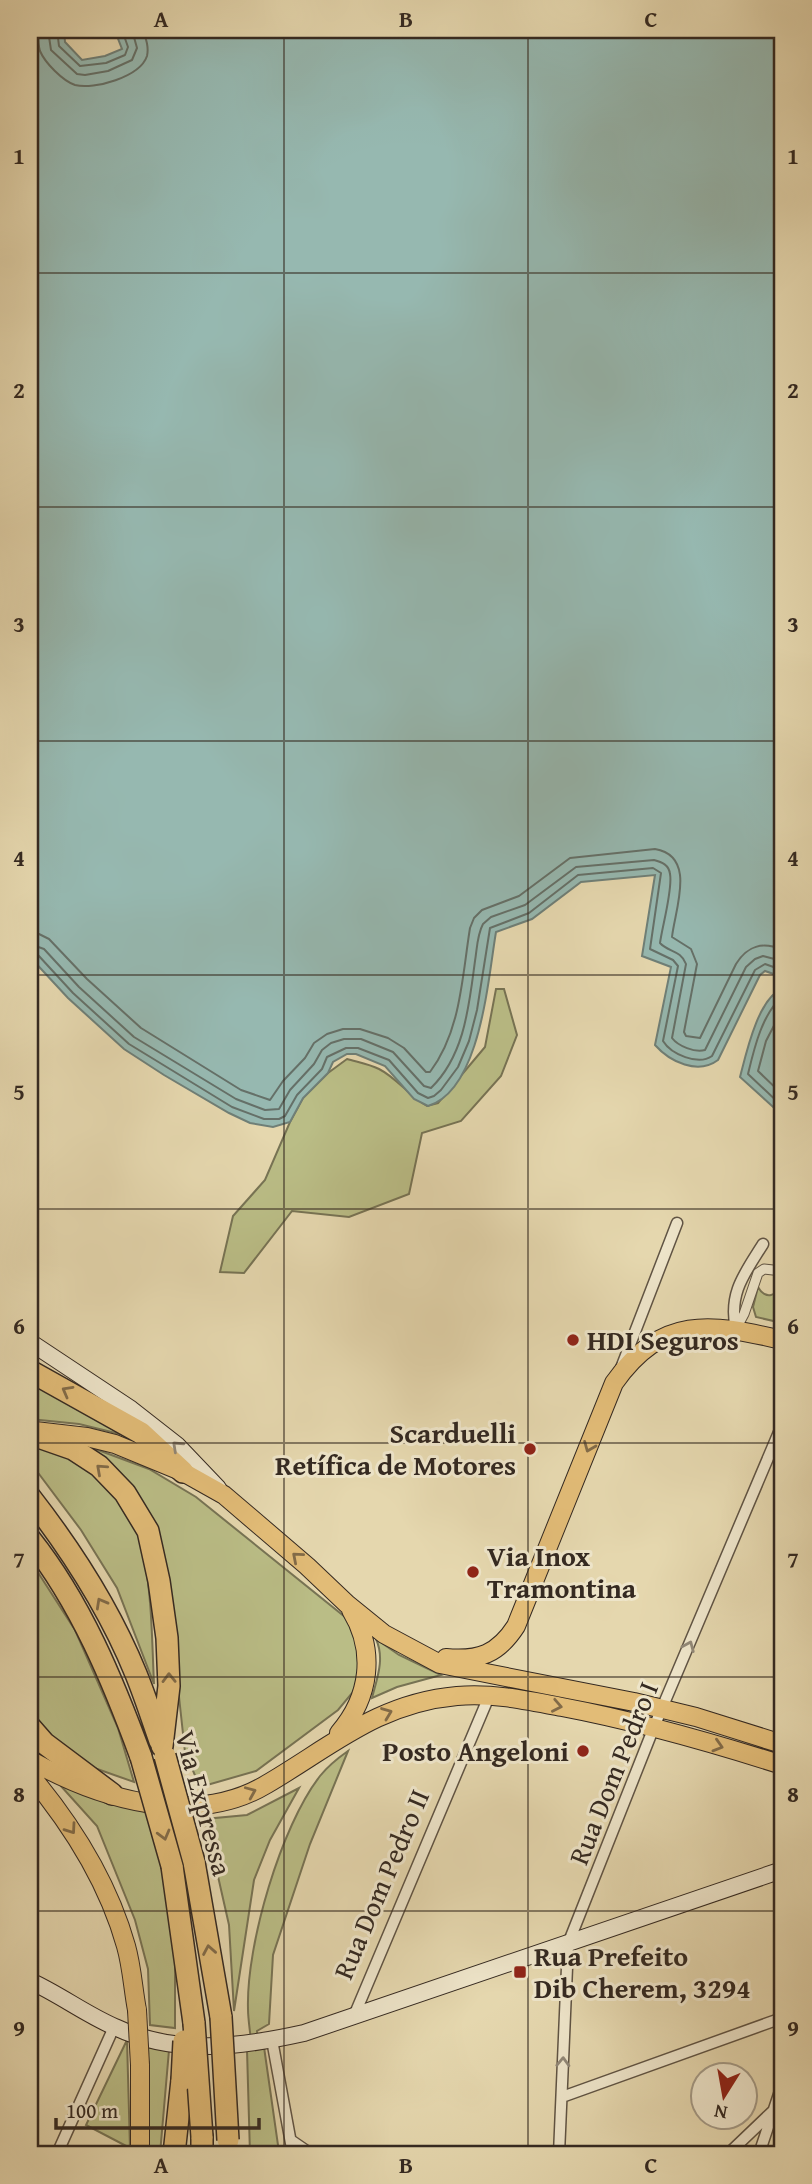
<svg xmlns="http://www.w3.org/2000/svg" width="812" height="2184" font-family="'Gentium Book Plus',serif">
  <rect width="100%" height="100%" fill="#e5d7ae"/>
  <filter id="stains"><feTurbulence type="fractalNoise" baseFrequency=".00286" numOctaves="4"/><feColorMatrix values="0 0 0 0 .2 0 0 0 0 .09 0 0 0 0 .02 0 0 0 .5 -.17"/></filter>
  <radialGradient id="worn" r=".72"><stop offset=".6" stop-color="#630" stop-opacity="0"/><stop offset="1" stop-color="#630" stop-opacity=".3"/></radialGradient>
  <path fill="#babd86" stroke="#777354" stroke-width="2" d="M496,989H504L517,1035L501,1076L461,1121L422,1133L409,1194L349,1217L292,1211L244,1273L220,1272L233,1216L265,1180L290,1122L303,1098L328,1073L347,1059C357,1062 369,1064 379,1069C397,1078 409,1096 427,1106L438,1103L485,1047Z
    M779,1282H782V1323L756,1317L753,1307L758,1287C765,1300 779,1297 779,1282Z
    M30,1381L132,1437L79,1424L30,1419Z
    M40,1447C81,1460 125,1487 139,1530C142,1538 143,1548 144,1556C152,1598 152,1642 154,1684L117,1588L81,1530L30,1462V1448Z
    M90,1447L149,1469L196,1497L345,1617L358,1636L363,1662L353,1692L338,1710L256,1771L200,1787L185,1752L166,1577L133,1488L112,1464Z
    M30,1560L75,1630L118,1728L134,1782L86,1765L51,1742L30,1714Z
    M376,1639L399,1655L441,1675L397,1687L372,1698C377,1678 385,1659 376,1639Z
    M348,1751L310,1844L273,1955L269,2024L257,2031L258,2040L251,2041C250,2030 248,2019 248,2009C246,1945 281,1826 320,1776C328,1766 338,1758 348,1751Z
    M60,1785L146,1812L165,1878L175,1952V2028L150,2025L148,1969L135,1920L97,1826Z
    M299,1788L270,1840L254,1880L234,2011L229,1925L205,1819L247,1815Z
    M127,2040L130,2148L86,2125Z
    M146,2047L169,2050L160,2154H144Z
    M264,2047L278,2145V2154H250L247,2050Z"/>
  <path fill="#96b8b0" stroke="#6f7f77" stroke-width="2" d="M30,30H64L65,42L82,60L105,56L122,49L115,31L117,30H782V977L765,971L760,975L718,1060C698,1075 670,1062 655,1045L671,967L642,956L655,875L581,882L532,919L496,932C488,978 481,1090 428,1106L414,1099L385,1066L356,1054H347L333,1062L328,1073L303,1098L290,1122L273,1127L250,1123L229,1113L164,1075L124,1049L68,998L30,957Z
    M782,989V1115L740,1077C746,1054 758,998 782,989Z"/>
  <g fill="none" stroke-linecap="round" stroke-linejoin="round">
    <path stroke="#657068" stroke-width="2" d="M38,30C38,37 38,45 40,51C45,63 63,81 75,85C94,90 140,77 147,56C149,47 146,39 143,30
      M48,30L51,50L77,74L85,75L108,71L132,60L137,48L132,30
      M57,30L59,46L80,66L106,63L125,55L128,47L122,30
      M30,933L39,934L49,939L87,979L141,1028L241,1090L270,1100L283,1081L305,1058L314,1043L327,1034L343,1029H360L388,1038L404,1048L426,1072H430C461,1031 462,977 470,928L474,918L482,910L519,896L570,858L655,849C697,856 675,909 672,937L691,949L697,964L684,1032L686,1036L700,1038L736,964C747,946 763,941 782,950
      M30,944L44,949L79,987L134,1037L236,1099L265,1110L279,1109L290,1090L314,1064L322,1050L331,1043L344,1039H361L393,1052L424,1086L431,1088C465,1055 469,1005 475,961C477,949 477,935 483,924L491,917L525,905L576,867L654,860C662,862 669,865 670,874C673,889 662,927 660,943C668,952 681,950 686,964L672,1038C678,1046 695,1053 705,1050L746,967L755,959L763,956L782,961
      M30,953L38,955L73,993L129,1044L232,1107L264,1119H279L285,1116L297,1095L322,1069L327,1057L346,1048H358L389,1060L418,1093L428,1098L434,1096L441,1090L458,1067L469,1041L477,1010L490,928L529,913L578,875L653,868L661,873L650,949L673,960L678,966L663,1041C671,1054 698,1066 712,1056L755,970L765,964L782,970
      M782,997C762,1014 754,1049 748,1074L782,1106
      M782,1010L766,1041L758,1071L782,1094"/>
    <g stroke="#605444" stroke-width="11">
      <path id="pedestrian" d="M736,1329L744,1314L758,1273L764,1269L782,1271"/>
    </g>
    <g stroke="#605444" stroke-width="13">
      <path id="minor" d="M736,1329C728,1293 745,1273 763,1244
        M621,1368L677,1223
        M354,2016L490,1694
        M272,2040L293,2154
        M562,2097L782,2018
        M292,2141L311,2154
        M57,2154L114,2027
        M559,2154L568,1944L654,1727L782,1425
        M728,2154L773,2111
        M759,2154L782,2085"/>
    </g>
    <g stroke="#342921" stroke-width="18">
      <path id="secondary" d="M30,1342L131,1409L177,1445L218,1488
        M30,1981C59,1994 85,2014 115,2027C176,2056 241,2047 304,2033L782,1870"/>
    </g>
    <g stroke="#342921" stroke-width="20">
      <path id="primary" d="M35,1431L87,1437L115,1444L183,1472L224,1495L307,1566L347,1604L384,1634L440,1664L634,1702L696,1717L782,1744
        M446,1658C479,1661 498,1654 516,1626L614,1383C662,1315 710,1323 782,1340
        M339,1733C370,1697 376,1651 351,1610
        M30,1760C99,1799 194,1828 267,1784C332,1746 378,1703 457,1696C493,1693 526,1700 562,1707C636,1721 710,1742 782,1765
        M30,1775C72,1825 108,1882 126,1946C132,1967 133,1989 137,2010
        M140,2154V2065"/>
    </g>
    <g stroke="#342921" stroke-width="24">
      <path id="motorway" d="M30,1371L141,1433L183,1472
        M30,1434L73,1449L99,1466L125,1493L148,1531L159,1581L167,1638L169,1686L162,1746
        M30,1497C72,1551 110,1610 136,1674C145,1696 152,1718 160,1741
        M30,1539C81,1603 113,1681 141,1757
        M30,1727L44,1743L112,1794
        M194,1862L221,2017
        M172,1866L194,2023
        M202,2137V2154
        M174,2154L182,2080"/>
    </g>
    <use href="#pedestrian" stroke="#eee5ca" stroke-width="9"/>
    <use href="#minor" stroke="#eee5ca" stroke-width="10"/>
    <use href="#secondary" stroke="#eee5ca" stroke-width="16"/>
    <use href="#primary" stroke="#e2bc77" stroke-width="18"/>
    <use href="#motorway" stroke="#e2bc77" stroke-width="21"/>
    <g stroke="#342921" stroke-width="20" stroke-linecap="butt">
      <path id="primary-bridge" d="M137,2010L140,2065"/>
    </g>
    <g stroke="#342921" stroke-width="24" stroke-linecap="butt">
      <path id="motorway-bridge" d="M165,1756L194,1862
        M141,1757L172,1866
        M221,2017L228,2140
        M194,2023L202,2137
        M182,2080L184,2041"/>
    </g>
    <use href="#primary-bridge" stroke="#e2bc77" stroke-width="18"/>
    <use href="#motorway-bridge" stroke="#e2bc77" stroke-width="21"/>
  </g>
  <defs><path id="oneway-chevron" d="M-2-3.5L2.5 0L-2 3.5" fill="none" stroke-width="1.6" stroke-linecap="round" stroke-linejoin="round" transform="scale(1.75)"/></defs>
  <g stroke="#826b48">
    <use href="#oneway-chevron" transform="translate(67 1391) rotate(-151)"/>
    <use href="#oneway-chevron" transform="translate(589 1447) rotate(112)"/>
    <use href="#oneway-chevron" transform="translate(101 1469) rotate(-138)"/>
    <use href="#oneway-chevron" transform="translate(297 1557) rotate(-139)"/>
    <use href="#oneway-chevron" transform="translate(101 1603) rotate(-119)"/>
    <use href="#oneway-chevron" transform="translate(169 1678) rotate(-91)"/>
    <use href="#oneway-chevron" transform="translate(557 1706) rotate(11)"/>
    <use href="#oneway-chevron" transform="translate(387 1713) rotate(-21)"/>
    <use href="#oneway-chevron" transform="translate(718 1746) rotate(17)"/>
    <use href="#oneway-chevron" transform="translate(251 1792) rotate(-23)"/>
    <use href="#oneway-chevron" transform="translate(71 1829) rotate(55)"/>
    <use href="#oneway-chevron" transform="translate(164 1835) rotate(75)"/>
    <use href="#oneway-chevron" transform="translate(209 1950) rotate(-100)"/>
  </g>
  <g stroke="#918776">
    <use href="#oneway-chevron" transform="translate(177 1446) rotate(-137)"/>
    <use href="#oneway-chevron" transform="translate(689 1646) rotate(-67)"/>
    <use href="#oneway-chevron" transform="translate(563 2062) rotate(-88)"/>
  </g>
  <path fill="none" stroke="#342921" stroke-width="2" stroke-opacity="0.55" d="M284,30V2154M528,30V2154M30,273H782M30,507H782M30,741H782M30,975H782M30,1209H782M30,1443H782M30,1677H782M30,1911H782"/>
  <g fill="#8f2418" stroke="#eee5ca" stroke-width="2.5">
    <circle cx="573" cy="1340" r="7"/>
    <circle cx="530" cy="1449" r="7"/>
    <circle cx="473" cy="1572" r="7"/>
    <circle cx="583" cy="1751" r="7"/>
    <rect x="513" y="1965" width="14" height="14" rx="3.5"/>
  </g>
  <g text-anchor="middle" stroke-width="6" stroke-linejoin="round" paint-order="stroke">
    <g font-size="28" font-weight="bold" fill="#342921" stroke="#eee5ca" text-anchor="start">
      <text x="587" y="1350">HDI Seguros</text>
      <text x="516" y="1443" text-anchor="end">Scarduelli<tspan x="516" dy="32">Retífica de Motores</tspan></text>
      <text x="487" y="1566">Via Inox<tspan x="487" dy="32">Tramontina</tspan></text>
      <text x="569" y="1761" text-anchor="end">Posto Angeloni</text>
      <text x="534" y="1966">Rua Prefeito<tspan x="534" dy="32">Dib Cherem, 3294</tspan></text>
    </g>
    <g font-size="28" fill="#342921" stroke="#eee5ca">
      <text transform="translate(613 1773) rotate(-68)" y="10">Rua Dom Pedro I</text>
      <text transform="translate(204 1803) rotate(75)" y="10">Via Expressa</text>
      <text transform="translate(381 1884) rotate(-67)" y="10">Rua Dom Pedro II</text>
    </g>
  </g>
  <rect width="812" height="2184" fill="none" stroke="#e5d7ae" stroke-width="77"/>
  <g transform="translate(724 2096) rotate(191)"><circle r="33" fill="#eee5ca" stroke="#a49a86" stroke-width="2"/>
  <path d="M0-5L12 26L0 18L-12 26Z" fill="#8f2418"/>
  <text y="-10" font-size="19" font-weight="bold" text-anchor="middle" fill="#342921">N</text>
  </g>
  <path d="M56 2118v10h203v-10" fill="none" stroke="#342921" stroke-width="3.5"/>
  <text x="66" y="2118" font-size="21" fill="#342921" stroke="#eee5ca" stroke-width="5" paint-order="stroke">100 m</text>
  <rect x="38" y="38" width="736" height="2108" fill="none" stroke="#342921" stroke-width="2.5"/>
  <g font-size="23" text-anchor="middle" font-weight="bold" fill="#342921">
    <text x="161" y="27">A</text>
    <text x="406" y="27">B</text>
    <text x="651" y="27">C</text>
    <text x="19" y="164">1</text>
    <text x="793" y="164">1</text>
    <text x="19" y="398">2</text>
    <text x="793" y="398">2</text>
    <text x="19" y="632">3</text>
    <text x="793" y="632">3</text>
    <text x="19" y="866">4</text>
    <text x="793" y="866">4</text>
    <text x="19" y="1100">5</text>
    <text x="793" y="1100">5</text>
    <text x="19" y="1334">6</text>
    <text x="793" y="1334">6</text>
    <text x="19" y="1568">7</text>
    <text x="793" y="1568">7</text>
    <text x="19" y="1802">8</text>
    <text x="793" y="1802">8</text>
    <text x="19" y="2036">9</text>
    <text x="793" y="2036">9</text>
    <text x="161" y="2173">A</text>
    <text x="406" y="2173">B</text>
    <text x="651" y="2173">C</text>
  </g>
  <rect width="100%" height="100%" filter="url(#stains)"/>
  <rect width="100%" height="100%" fill="url(#worn)"/>
</svg>
